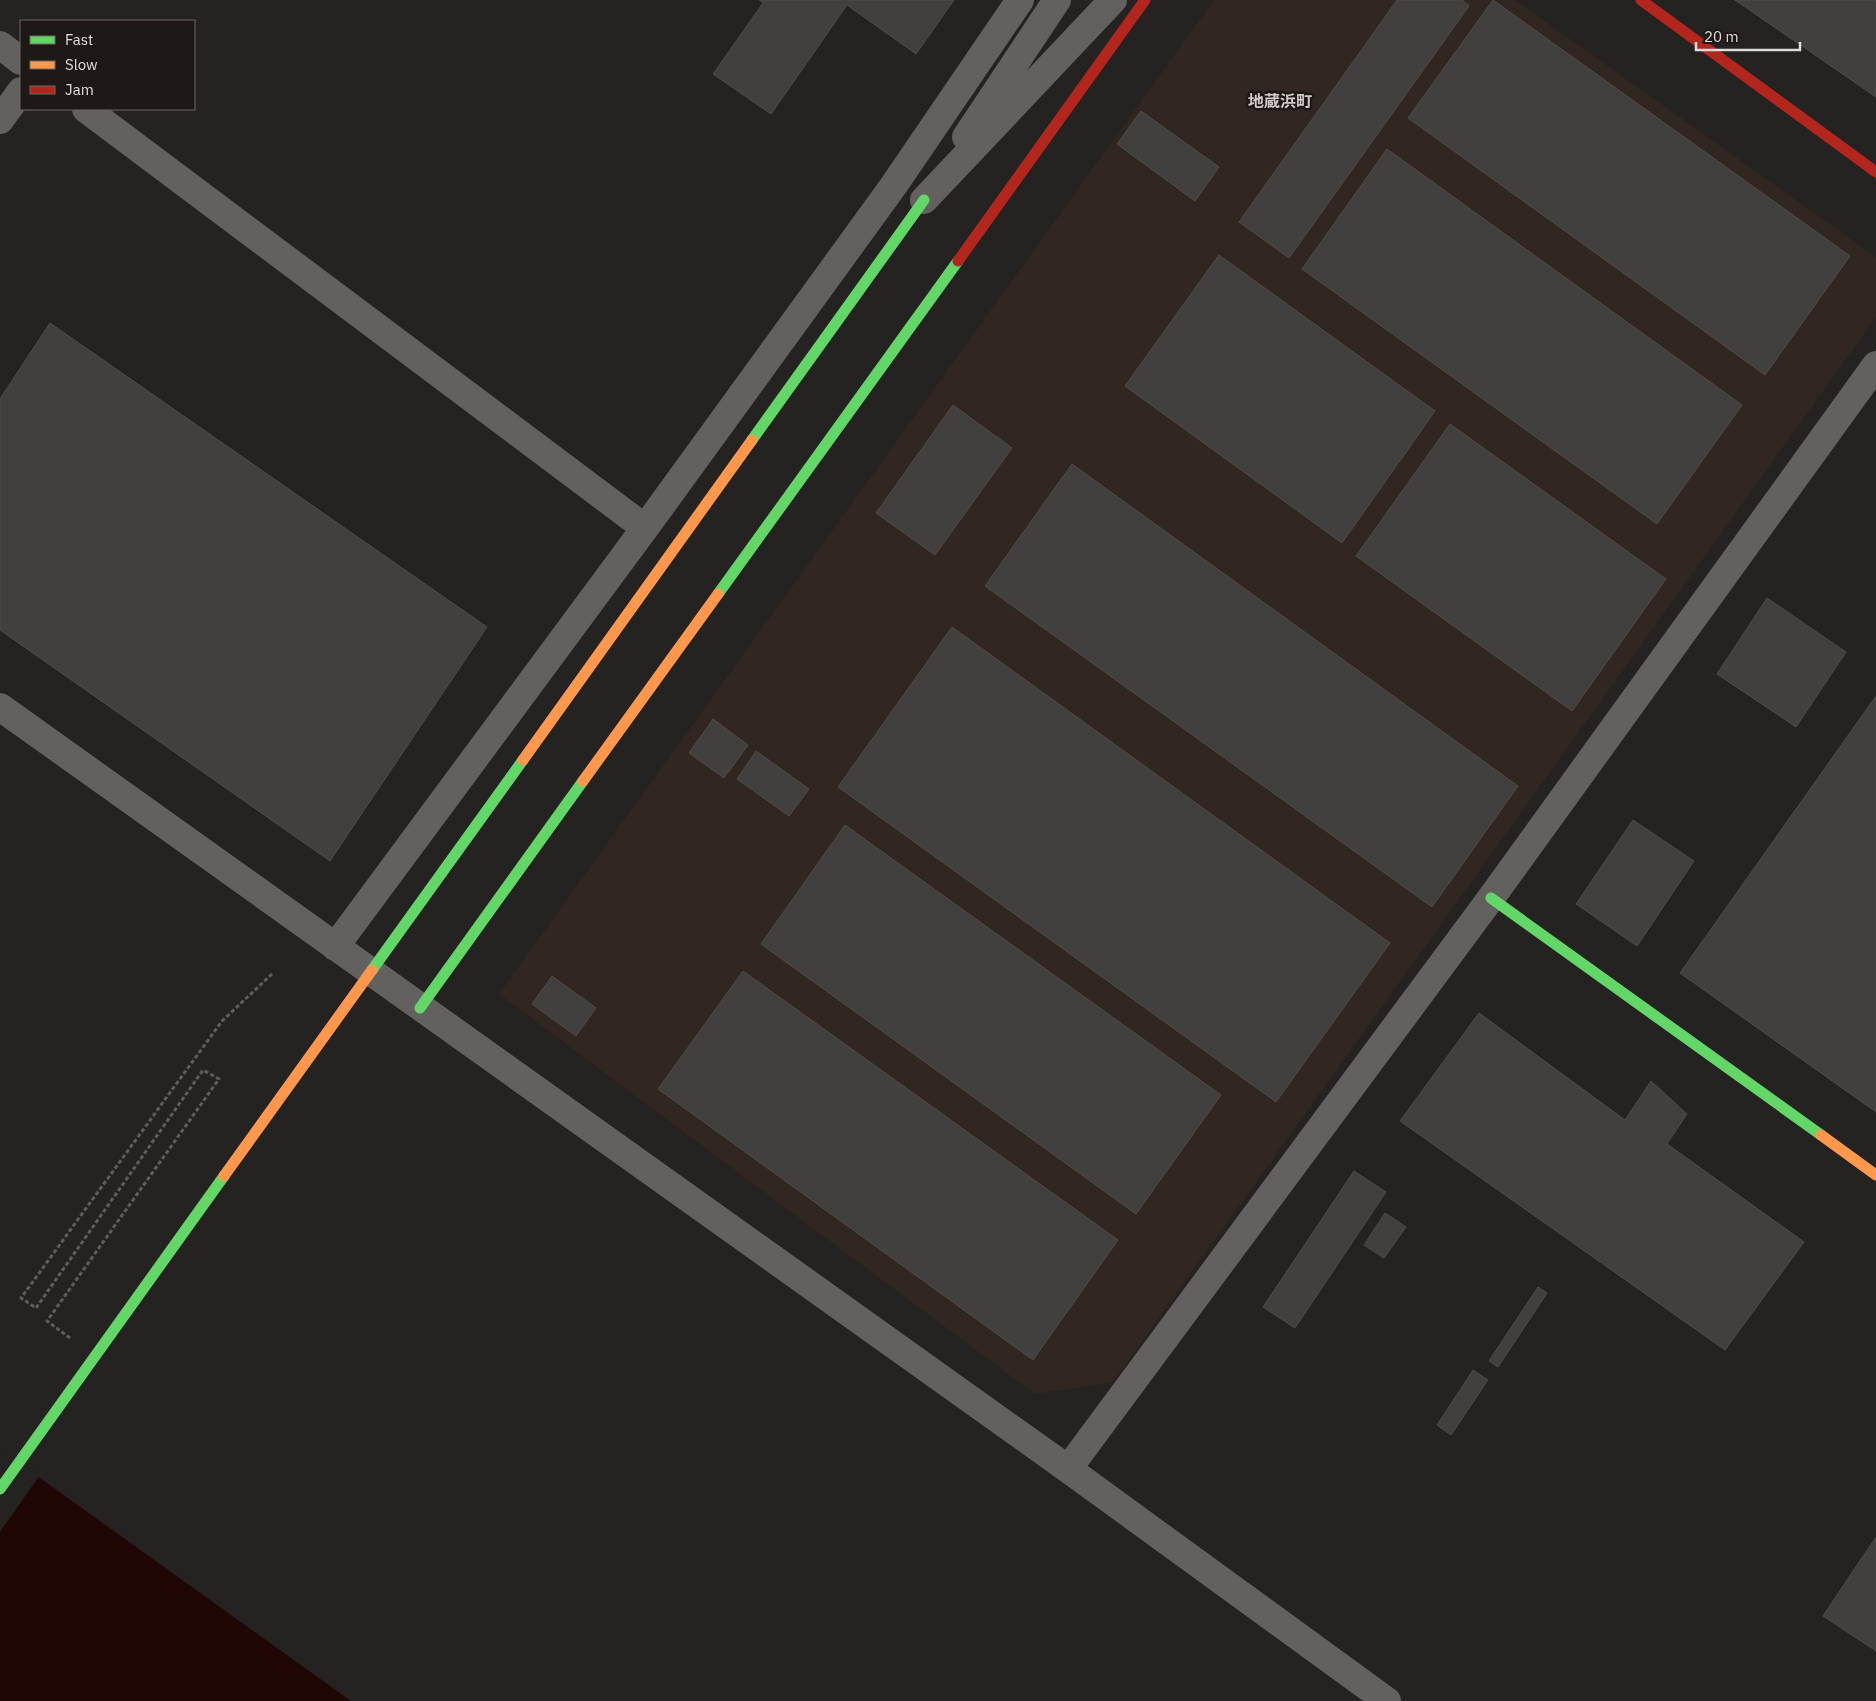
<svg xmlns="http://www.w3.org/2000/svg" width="1876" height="1701" font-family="'IBM Plex Sans','Noto Sans JP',sans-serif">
  <rect width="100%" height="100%" fill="#252321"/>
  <path fill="#312722" d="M1214,0H1515L1876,257V317L1113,1382L1035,1394L499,994Z"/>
  <path fill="#210703" d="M0,1449L19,1463L351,1701H0Z"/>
  <path fill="#252321" d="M0,1447L40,1475L0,1532Z"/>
  <path fill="#42403e" stroke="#4e4c4a" d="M759,0H954L916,54L847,5L771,114L713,74L763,3Z
    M1397,0H1462L1469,6L1289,258L1239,222Z
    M1493,0L1850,256L1765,375L1408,118Z
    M1735,0H1876V97Z
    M1141,111L1219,167L1195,201L1117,144Z
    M1387,149L1742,405L1657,524L1302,269Z
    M1219,255L1435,411L1342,543L1125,386Z
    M50,323L487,627L330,861L0,630V399Z
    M953,405L1012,448L935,555L876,513Z
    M1450,424L1666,579L1572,711L1356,556Z
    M1072,464L1518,786L1432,907L985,586Z
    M1767,598L1846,652L1796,727L1717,674Z
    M952,627L1390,943L1276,1102L838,787Z
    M1876,696V1112L1680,973Z
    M713,719L748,745L724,778L689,753Z
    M756,751L809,789L789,816L737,779Z
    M1633,820L1694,861L1637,946L1576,904Z
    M845,825L1221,1095L1136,1214L761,944Z
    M743,971L1118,1240L1033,1360L658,1089Z
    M552,976L596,1008L576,1036L532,1004Z
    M1479,1013L1625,1120L1651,1081L1687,1114L1667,1144L1804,1242L1725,1350L1400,1121Z
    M1354,1171L1386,1192L1295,1328L1263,1307Z
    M1385,1213L1406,1227L1384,1258L1364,1245Z
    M1538,1287L1547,1293L1498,1367L1489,1361Z
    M1473,1370L1488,1380L1451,1435L1437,1425Z
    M1876,1537V1651L1823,1616Z"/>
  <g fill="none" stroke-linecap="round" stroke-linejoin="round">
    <path stroke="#5f5d5c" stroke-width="3" stroke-dasharray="4 2.5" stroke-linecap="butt" d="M70,1338L47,1321L219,1079L203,1070L36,1308L21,1298L222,1021L272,974"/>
    <path stroke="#63615f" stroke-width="28" d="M0,45L21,61
      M86,109L645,528
      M0,120L21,91
      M966,137L1057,0
      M924,200L1113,0
      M0,707L1068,1469L1387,1701
      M335,947L645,528L894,185L1020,0
      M1068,1469L1491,898L1876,365"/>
    <path stroke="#63d668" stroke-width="11" d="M752,440L924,200
      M718,594L958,261
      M1491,898L1821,1135
      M372,970L523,760
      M420,1008L583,781
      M0,1489L224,1176"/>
    <path stroke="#ff974d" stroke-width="11" d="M523,760L752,440
      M583,781L718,594
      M1821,1135L1876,1175
      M224,1176L372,970"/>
    <path stroke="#b3261e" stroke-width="11" d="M1641,0L1876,172
      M958,261L1145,0"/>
  </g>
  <g text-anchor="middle" stroke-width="5" stroke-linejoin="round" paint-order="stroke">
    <g font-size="16" font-weight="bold" fill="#d1cac6" stroke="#1e1916">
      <text x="1280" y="107">地蔵浜町</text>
    </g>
  </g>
  <rect x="20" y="20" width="175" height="90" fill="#1e1916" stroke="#6c6764"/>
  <rect x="30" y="36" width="25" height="8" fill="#63d668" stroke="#6c6764"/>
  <text x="65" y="45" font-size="15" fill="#e0dcda">Fast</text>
  <rect x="30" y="61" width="25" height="8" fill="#ff974d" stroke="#6c6764"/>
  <text x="65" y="70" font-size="15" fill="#e0dcda">Slow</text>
  <rect x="30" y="86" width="25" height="8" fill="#b3261e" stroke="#6c6764"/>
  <text x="65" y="95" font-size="15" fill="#e0dcda">Jam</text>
  <path d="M1696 42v8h104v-8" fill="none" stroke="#e0dcda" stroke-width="2.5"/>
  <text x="1704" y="42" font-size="15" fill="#e0dcda" stroke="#1e1916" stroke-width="4" paint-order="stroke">20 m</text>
</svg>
